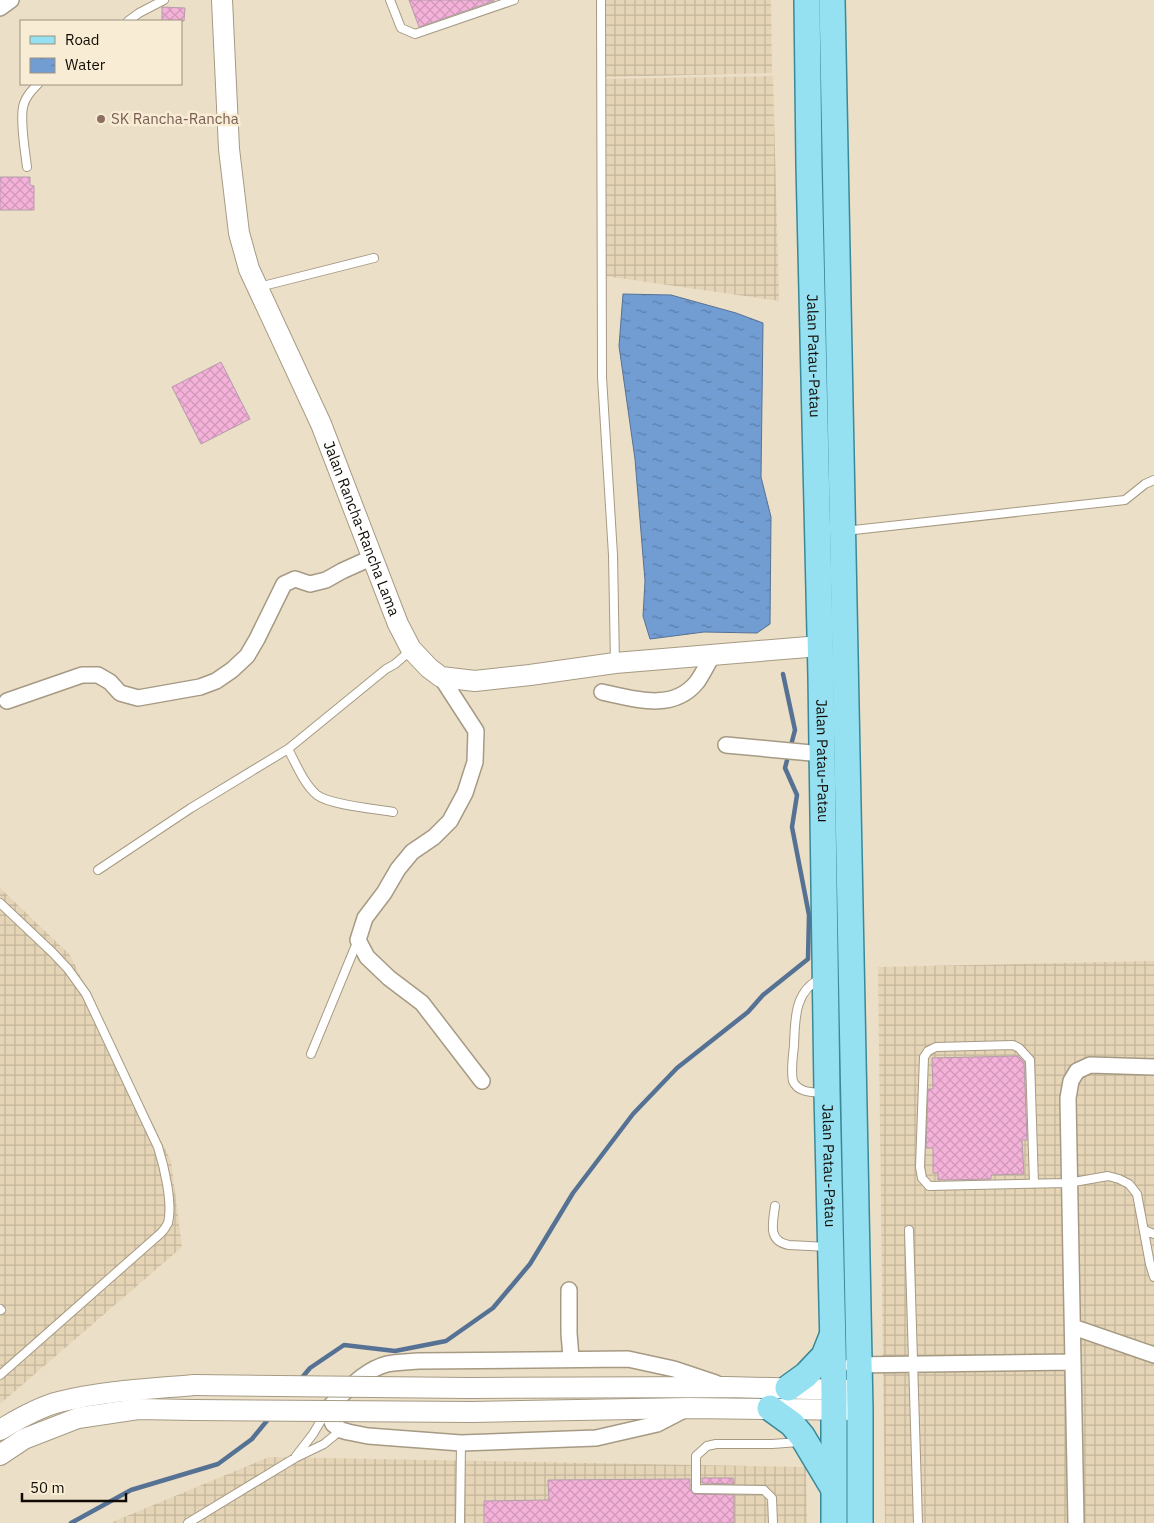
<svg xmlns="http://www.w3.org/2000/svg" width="1154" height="1523" font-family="'IBM Plex Sans',sans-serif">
  <defs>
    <pattern id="industrial-grid" width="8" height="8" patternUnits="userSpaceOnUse" patternTransform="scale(1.25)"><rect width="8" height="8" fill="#e5d5b6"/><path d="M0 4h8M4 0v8" fill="none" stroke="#c3b69b"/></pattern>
    <pattern id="water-ripples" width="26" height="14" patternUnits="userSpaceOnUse" patternTransform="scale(1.25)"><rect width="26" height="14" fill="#729dd3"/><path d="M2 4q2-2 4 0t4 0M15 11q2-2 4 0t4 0" fill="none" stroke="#5c7ea9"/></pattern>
    <pattern id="building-cross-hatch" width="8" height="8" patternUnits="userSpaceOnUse" patternTransform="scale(1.25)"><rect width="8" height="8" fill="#f4b1d9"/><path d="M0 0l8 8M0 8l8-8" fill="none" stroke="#d097b9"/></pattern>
  </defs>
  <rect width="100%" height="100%" fill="#ecdfc7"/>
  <path fill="url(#industrial-grid)" d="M603,0H771L772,73L604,77Z
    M773,76L779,301L605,276V79Z
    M0,888L70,955L171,1161L182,1247L0,1404Z
    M1154,961V1523H885L878,967Z
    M269,1457L806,1467L807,1523H110Z"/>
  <path fill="url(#water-ripples)" stroke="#557295" d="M623,294L671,295L736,313L763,323L761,477L771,517L770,624L757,633L704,632L650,639L643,616L645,581L635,459L619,346Z"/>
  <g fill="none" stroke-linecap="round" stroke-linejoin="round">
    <path stroke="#557295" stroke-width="4.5" d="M300,1380L310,1368L344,1345L395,1351L446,1341L493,1308L530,1264L573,1193L633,1114L677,1068L748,1012L763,995L808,959L809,915L792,827L797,795L785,768L795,730L783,674
      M71,1523L131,1490L218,1464L252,1439L270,1417"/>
  </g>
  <path fill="url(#building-cross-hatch)" stroke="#b59caa" d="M409,0H494V1L419,27Z
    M162,7L185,8L184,21H162Z
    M0,177H30V185L34,186V210H0Z
    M221,362L250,419L201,444L172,387Z
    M1018,1056L1024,1062L1027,1140H1022L1024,1174L991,1175V1179L938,1180V1173H933V1148H926L928,1089H933L932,1058Z
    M702,1478H733L734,1484L702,1483Z
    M690,1479V1489L694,1494L734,1495V1523H484V1501L549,1500L548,1480Z"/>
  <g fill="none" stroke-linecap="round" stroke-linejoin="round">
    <g stroke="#a69a84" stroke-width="10">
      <path id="service" d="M390,0L401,28L415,34L514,0
        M601,0L602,377L613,555L615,663
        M128,21L139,13L164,0
        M27,167C25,151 20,122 23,107C25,97 32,90 38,84
        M259,287L374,258
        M845,531L1125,500L1145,484L1154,480
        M288,749C296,764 304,784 317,795C330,805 376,809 393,812
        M98,870L191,808L288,749L386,669L395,664L411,650
        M0,903L53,953L68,969L86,994L158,1147C164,1166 173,1203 168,1223C166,1227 164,1230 161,1233L0,1375
        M822,978C794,990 795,1020 794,1046C793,1054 791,1073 793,1081C798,1093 813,1092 824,1093
        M311,1054L358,940
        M1034,1184L1030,1060L1019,1048L1013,1045L936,1047L928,1051L924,1057L920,1167L922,1178L929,1186L1068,1183L1108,1176L1119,1179L1129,1184L1137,1194L1150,1264L1154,1277
        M775,1206C773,1223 767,1241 789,1245L828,1247
        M909,1230L918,1523
        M1144,1230L1154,1234
        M0,1309L1,1310
        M296,1456L313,1434L326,1412
        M188,1523L295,1458L324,1444L341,1430
        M460,1523L461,1443
        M773,1523L772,1498L764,1490L696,1489V1456L707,1446L716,1444H772L799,1442"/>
    </g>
    <g stroke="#a69a84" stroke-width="18">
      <path id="minor" d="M0,8L11,0
        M441,677L476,731L475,762L465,793L450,821L434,837L412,852L398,869L384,893L365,918L358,940L367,957L389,978L422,1003L482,1081
        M602,692C634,699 673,712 697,682C703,674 707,664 713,655
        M7,701L82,675H98L110,682L120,693L138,698L200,687L216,681L232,670L247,656L257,639L284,584L295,579L310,584L326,580L342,571L373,557
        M726,745L822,754
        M569,1290V1333L571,1358
        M1073,1327L1154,1355
        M852,1365L1073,1362
        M686,1409L657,1424L596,1438L461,1443L368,1436L348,1432L341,1430L333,1424L327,1409C345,1393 363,1370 387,1364C397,1362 408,1362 419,1361L628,1359L674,1369L716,1383
        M1076,1523L1068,1098L1071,1081L1077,1071L1090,1065L1154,1067"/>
    </g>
    <g stroke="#a69a84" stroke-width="22">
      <g id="tertiary">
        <path id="s1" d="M222,0L229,149L239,233L249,269L321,424L398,624L411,649L429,668L441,677L475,681L530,675L615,663L820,646"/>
        <path d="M468,1388L727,1387L848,1390"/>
        <path d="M472,1412L689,1408L860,1410"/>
        <path d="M0,1430C18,1419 39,1407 59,1402C103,1391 149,1389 194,1385"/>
        <path d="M0,1455L24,1439L78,1418L138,1409L193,1410"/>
      </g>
    </g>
    <g stroke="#398998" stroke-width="28">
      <g id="primary">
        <path id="s2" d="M807,0L809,165L821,676L827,1093L834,1390V1523"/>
        <path d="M832,0L860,1410V1523"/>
        <path d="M788,1388L806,1375L824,1356L832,1336"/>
        <path d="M770,1408L792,1424L802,1436L832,1486"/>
      </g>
    </g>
    <use href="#service" stroke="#fff" stroke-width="8"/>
    <use href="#minor" stroke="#fff" stroke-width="15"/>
    <use href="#tertiary" stroke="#fff" stroke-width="20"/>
    <use href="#primary" stroke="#95e0f1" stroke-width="25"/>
    <g stroke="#a69a84" stroke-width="22" stroke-linecap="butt">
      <path id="tertiary-bridge" d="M194,1385L468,1388
        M193,1410L472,1412"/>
    </g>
    <use href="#tertiary-bridge" stroke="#fff" stroke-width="20"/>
  </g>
  <circle fill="#8d6e63" stroke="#f9ecd4" stroke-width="2" cx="101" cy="119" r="5"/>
  <g text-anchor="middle" stroke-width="5" stroke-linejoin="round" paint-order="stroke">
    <g font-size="15" fill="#785e54" stroke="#f9ecd4" text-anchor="start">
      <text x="111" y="124">SK Rancha-Rancha</text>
    </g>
    <g font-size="15" fill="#100c05" stroke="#f9ecd4">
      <text dy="5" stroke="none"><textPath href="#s2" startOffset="356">Jalan Patau-Patau</textPath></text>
      <text dy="5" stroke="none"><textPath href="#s1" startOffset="554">Jalan Rancha-Rancha Lama</textPath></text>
      <text dy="5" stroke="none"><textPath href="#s2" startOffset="761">Jalan Patau-Patau</textPath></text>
      <text dy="5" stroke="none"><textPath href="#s2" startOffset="1166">Jalan Patau-Patau</textPath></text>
    </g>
  </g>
  <rect x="20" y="20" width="162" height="65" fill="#f9ecd4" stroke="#9c9281"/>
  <rect x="30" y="36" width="25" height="8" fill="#95e0f1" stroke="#9c9281"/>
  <text x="65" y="45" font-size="15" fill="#100c05">Road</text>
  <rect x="30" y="58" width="25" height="15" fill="url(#water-ripples)" stroke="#9c9281"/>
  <text x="65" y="70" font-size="15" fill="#100c05">Water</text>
  <path d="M22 1493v8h104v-8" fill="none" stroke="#100c05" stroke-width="2.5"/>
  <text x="30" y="1493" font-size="15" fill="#100c05" stroke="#f9ecd4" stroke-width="4" paint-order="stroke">50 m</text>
</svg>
